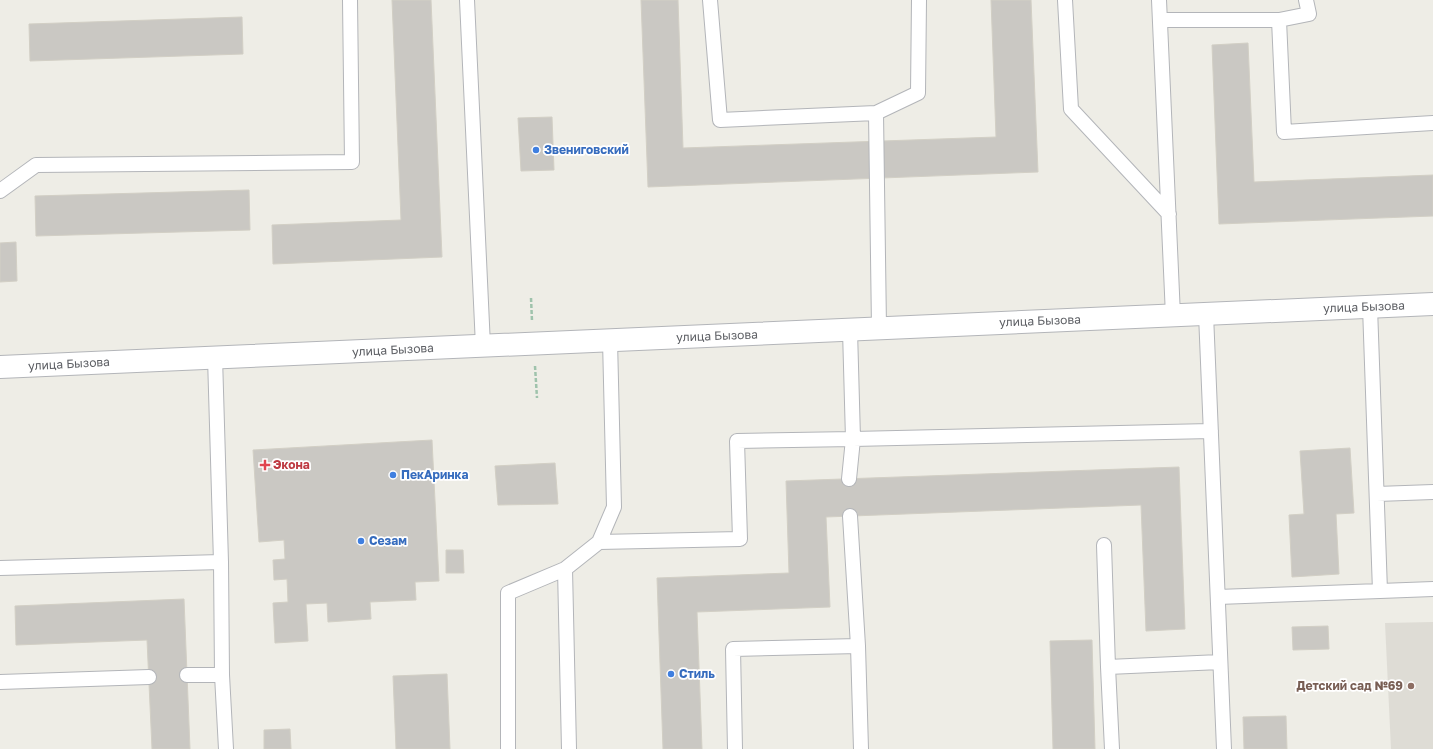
<svg xmlns="http://www.w3.org/2000/svg" width="1433" height="749" font-family="'Golos Text',sans-serif">
  <rect width="100%" height="100%" fill="#eeede6"/>
  <path fill="#dedcd5" d="M1433,622V749H1391L1385,623Z"/>
  <path fill="#cac8c3" stroke="#d2cfc5" d="M392,0H431L442,257L273,264L272,225L401,220Z
    M641,0H678L683,148L996,137L991,0H1031L1038,172L648,187Z
    M242,17L243,54L30,61L29,24Z
    M1248,43L1254,182L1433,175V216L1219,224L1212,45Z
    M552,117L554,170L521,171L518,118Z
    M249,190L250,230L36,236L35,196Z
    M16,242L17,281L0,282V243Z
    M432,440L439,581L415,582L416,600L370,602L371,619L328,622L327,603L306,604L308,641L275,643L273,603L288,602L287,579L274,580L273,560L285,559L284,540L259,542L253,450Z
    M1350,448L1354,513L1336,514L1339,574L1292,577L1289,515L1304,514L1300,451Z
    M555,463L558,504L498,505L495,466Z
    M1179,467L1185,629L1146,631L1141,505L826,517L830,607L697,612L702,749H663L657,578L789,573L786,481Z
    M446,550H463L464,573H446Z
    M184,599L190,749H152L147,640L16,645L15,606Z
    M1328,626L1329,649L1293,650L1292,627Z
    M1092,640L1095,749H1053L1050,641Z
    M447,674L450,749H396L393,676Z
    M1286,716L1287,749H1244L1243,717Z
    M290,729L291,749H264V730Z"/>
  <g fill="none" stroke-linecap="round" stroke-linejoin="round">
    <g stroke="#b3b5b9" stroke-width="16">
      <path id="service" d="M467,0L483,346
        M710,0L720,120L876,113L918,93L919,0
        M1065,0L1071,109L1169,214
        M1159,0L1173,316
        M1160,20H1279L1284,132L1433,123
        M1279,20L1309,14L1306,0
        M876,113L879,328
        M0,191L36,165L352,162L350,0
        M1206,314L1224,749
        M850,330L853,439L1211,431
        M215,357L221,562L222,675L226,749
        M1377,494L1433,492
        M599,542L740,539L737,441L853,439L849,479
        M1104,545L1108,667
        M0,568L221,562
        M1380,591L1433,589
        M1218,597L1380,591L1370,307
        M858,646L861,749
        M187,675H222
        M0,682L149,677
        M508,749V593L565,569
        M569,749L565,569L599,542L614,507L610,340
        M735,749L733,649L858,646L850,516
        M1112,749L1108,667L1220,662"/>
    </g>
    <g stroke="#b3b5b9" stroke-width="24">
      <path id="tertiary" d="M0,367L1433,304"/>
    </g>
    <path stroke="#9fc3ac" stroke-width="2.5" stroke-dasharray="4 2" stroke-linecap="butt" d="M531,298L532,321
      M535,366L537,398"/>
    <use href="#service" stroke="#fff" stroke-width="14"/>
    <use href="#tertiary" stroke="#fff" stroke-width="22"/>
  </g>
  <g fill="#3f7fe0" stroke="#fff" stroke-width="1.5">
    <circle cx="536" cy="150" r="4"/>
    <circle cx="393" cy="475" r="4"/>
    <circle cx="361" cy="541" r="4"/>
    <circle cx="671" cy="674" r="4"/>
  </g>
  <path fill="#e0444e" stroke="#fff" stroke-width="1.5" d="M263 459h4v4h4v4h-4v4h-4v-4h-4v-4h4z"/>
  <circle fill="#8d6e63" stroke="#fff" stroke-width="1.5" cx="1411" cy="686" r="4"/>
  <g text-anchor="middle" stroke-width="3.5" stroke-linejoin="round" paint-order="stroke">
    <g font-size="12" font-weight="bold" fill="#366cbe" stroke="#fff" text-anchor="start">
      <text x="544" y="154">Звениговский</text>
      <text x="401" y="479">ПекАринка</text>
      <text x="369" y="545">Сезам</text>
      <text x="679" y="678">Стиль</text>
    </g>
    <g font-size="12" fill="#5e6065" stroke="#fff">
      <text transform="translate(1364 307) rotate(-2)" y="4">улица Бызова</text>
      <text transform="translate(1040 321) rotate(-2)" y="4">улица Бызова</text>
      <text transform="translate(717 336) rotate(-2)" y="4">улица Бызова</text>
      <text transform="translate(393 350) rotate(-3)" y="4">улица Бызова</text>
      <text transform="translate(69 364) rotate(-3)" y="4">улица Бызова</text>
    </g>
    <g font-size="12" font-weight="bold" fill="#be3a42" stroke="#fff" text-anchor="start">
      <text x="273" y="469">Экона</text>
    </g>
    <g font-size="12" font-weight="bold" fill="#785e54" stroke="#fff" text-anchor="end">
      <text x="1403" y="690">Детский сад №69</text>
    </g>
  </g>
</svg>
